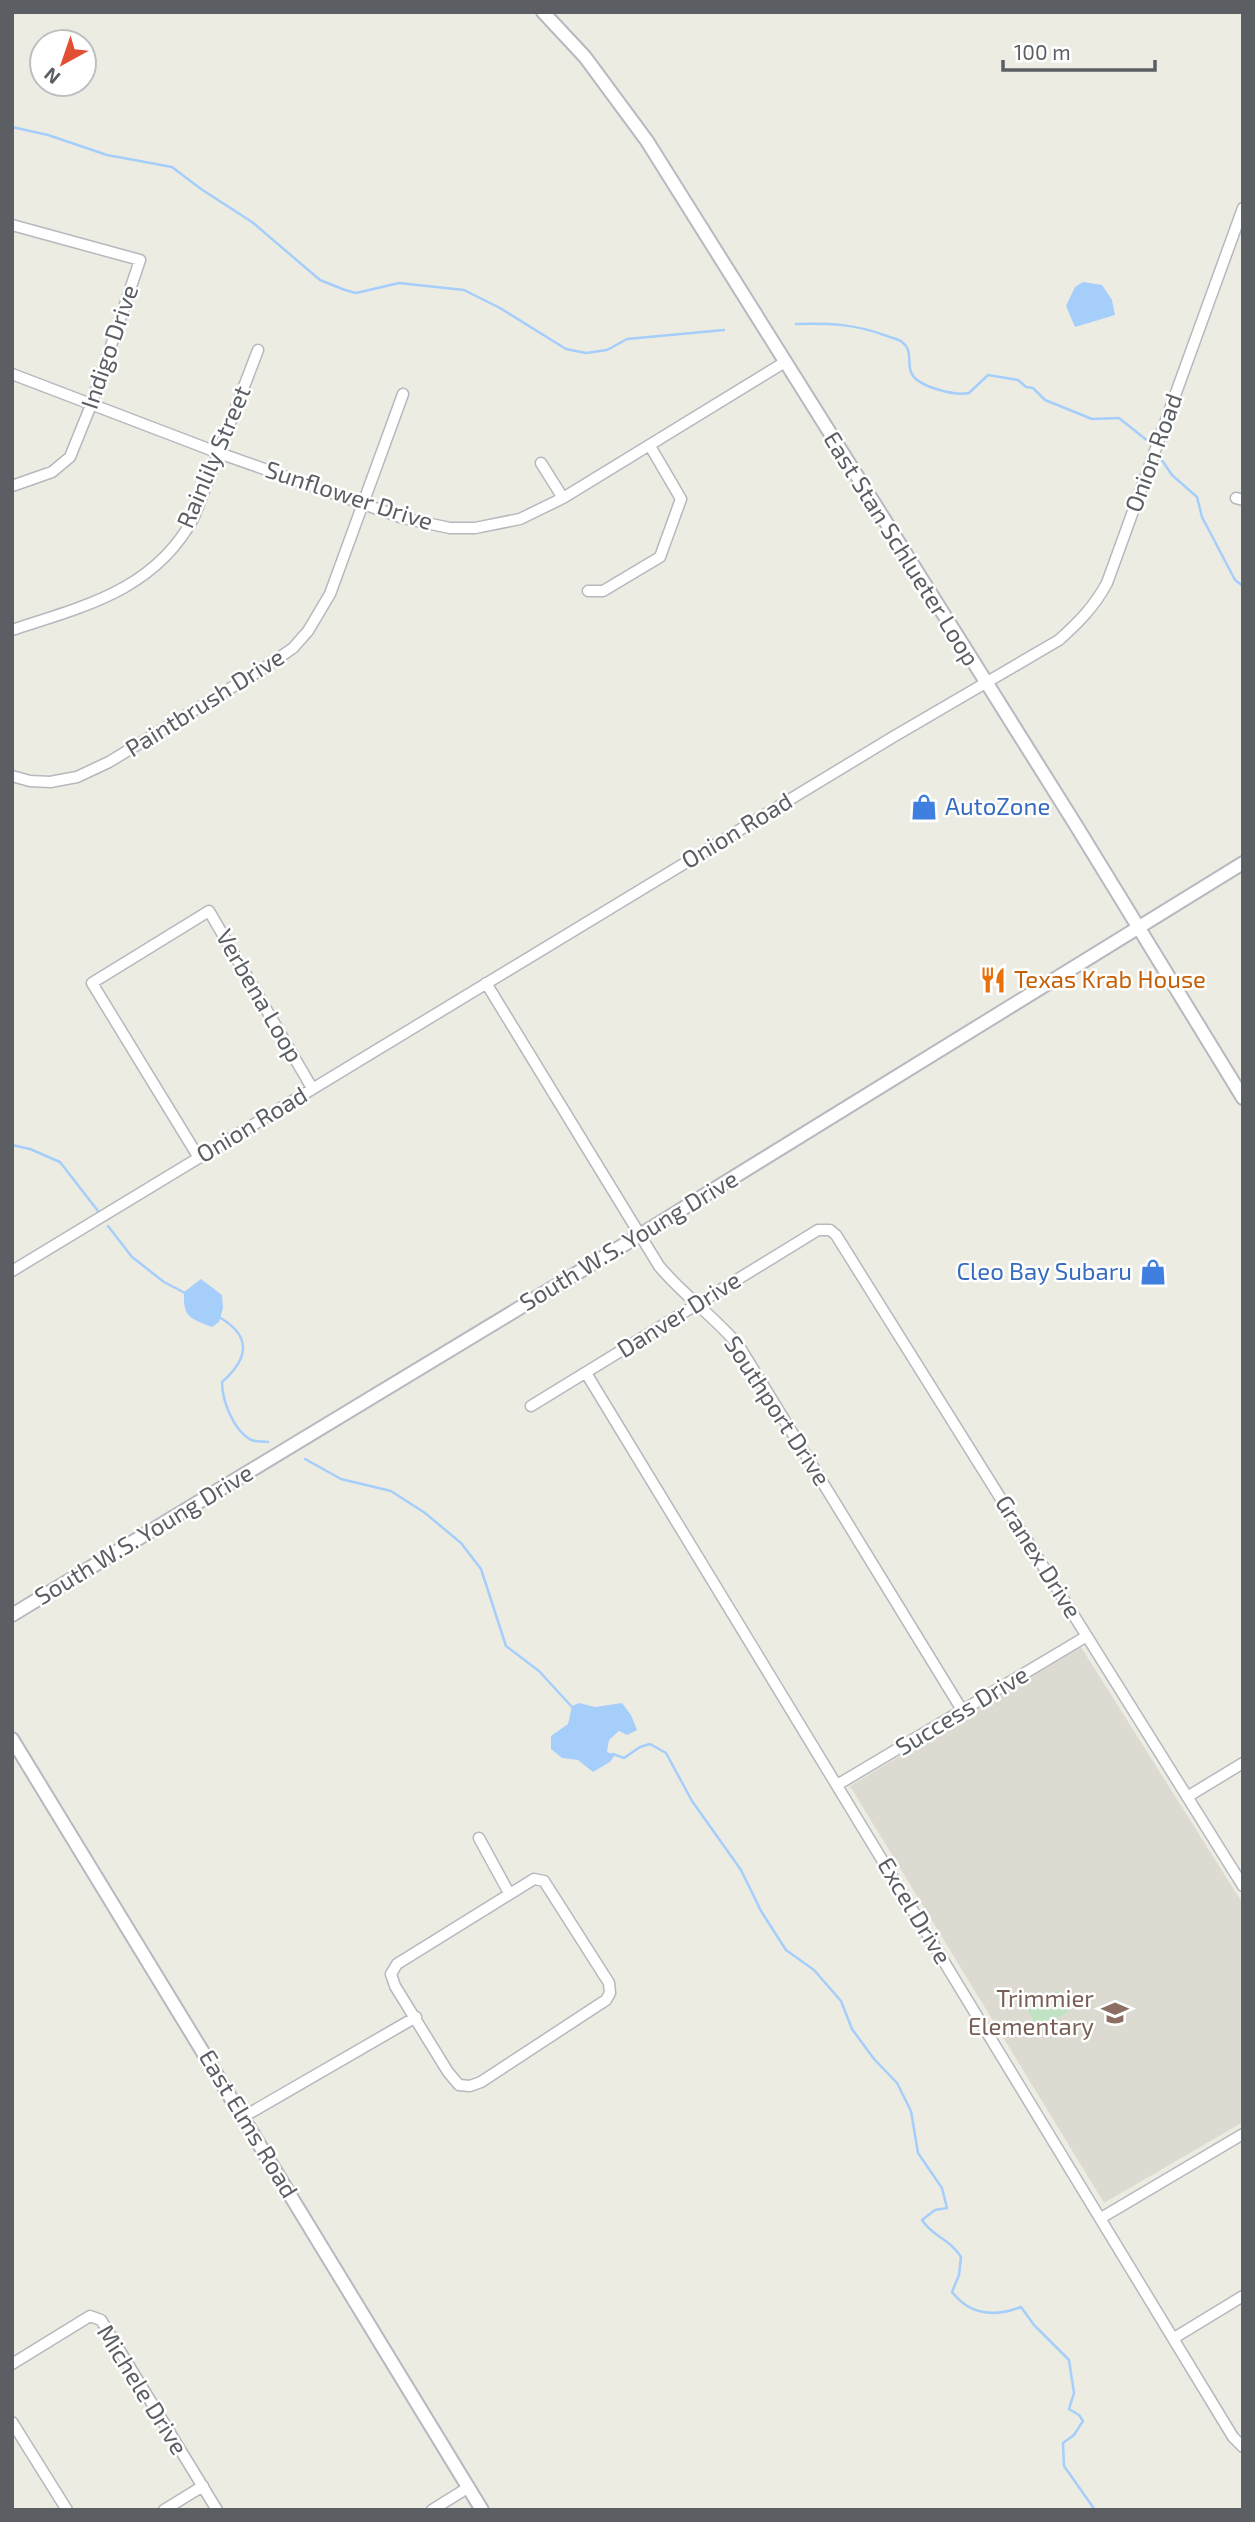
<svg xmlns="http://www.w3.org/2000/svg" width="1255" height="2522" font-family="'Exo 2',sans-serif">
  <rect width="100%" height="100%" fill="#edece3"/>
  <path fill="#dddbd1" d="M1081,1647L1243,1904V2122L1104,2203L850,1786Z"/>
  <path fill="#c0e4c3" d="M1059,1990L1071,2010L1039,2029L1027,2009Z"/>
  <path fill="#a5cefb" d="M1083,282L1102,285L1112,300L1115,315L1075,327L1066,306L1075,287Z
    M201,1279L222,1295L223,1308L219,1322L212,1327C190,1318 183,1318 184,1292Z
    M579,1703L595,1707L622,1703L631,1715L637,1730L627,1735L619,1731L609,1740L607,1752L615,1755L610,1762L593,1772L578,1760L562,1758L551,1749V1736L568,1724L572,1706Z"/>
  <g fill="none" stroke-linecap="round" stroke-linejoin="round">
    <path stroke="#a5cefb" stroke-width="2.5" d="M12,127L48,135L107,155L172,167L201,189L252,222L320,280L345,290L356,293L399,283L464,290L500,308L566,349L586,353L607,350L627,339L724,330
      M796,324C830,323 855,324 887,336C891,338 899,339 902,342C913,350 907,362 911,372C916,387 956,396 969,393L988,375L1018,380L1026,387L1033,388L1045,400L1092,419L1119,418L1149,442
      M1161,459L1172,475L1197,497L1202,517L1235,580L1243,586
      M12,1145L30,1149L60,1162L98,1211
      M108,1226L132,1257L164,1282L185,1293
      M219,1317C252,1336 249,1358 222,1382C222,1400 233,1430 251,1440C256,1442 263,1441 268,1442
      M305,1459L341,1479L391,1491L425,1513L461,1543L481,1569L506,1646L539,1671L572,1707
      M613,1754L624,1758L640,1747L650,1744L666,1753L692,1801L741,1870L761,1911L786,1950L814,1970L841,2001L852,2029L874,2059L897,2083L911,2111L918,2153L942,2188L947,2208L935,2210L922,2220C934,2238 949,2238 961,2257L959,2275L952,2292C970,2315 995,2317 1021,2307L1034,2325L1069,2360L1074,2393L1069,2409L1079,2415L1083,2421L1074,2435L1063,2443L1064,2466L1095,2510"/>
    <g stroke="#b5b8bd" stroke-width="13">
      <path id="minor" d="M12,225L140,260L91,405L70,457L52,472L12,486
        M12,374L219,453L403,518L450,528H475L520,519L563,498L785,362
        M541,463L563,498
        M1236,498L1243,500
        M588,591H603L660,557L681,499L650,446
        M12,630C85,606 155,590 194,517L258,350
        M12,776L30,781L50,782L77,777L109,762L267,666L293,648L308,631L330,594L403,394
        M486,983L659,1266C683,1295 715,1317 739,1346L962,1710
        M199,1158L92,983L209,911L312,1088
        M12,1271L893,737L1059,640C1079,622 1094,607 1107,583L1243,208
        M586,1373L1233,2437L1243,2447
        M531,1406L818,1230H830L836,1235L1243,1886
        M837,1785L1087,1636
        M1187,1797L1243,1763
        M479,1838L509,1893
        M534,1879L544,1881L609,1983L610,1993L606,2000L481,2082L470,2086L459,2085L448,2072L395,1986L391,1974L397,1964Z
        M243,2117L416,2017
        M1101,2218L1243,2134
        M1174,2338L1243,2296
        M12,2364L90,2316L101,2320L217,2510
        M12,2422L67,2510
        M164,2510L203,2486
        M432,2510L469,2487"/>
    </g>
    <g stroke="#b6b9bf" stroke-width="16">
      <path id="secondary" d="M543,12L585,57L647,141L1077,827L1243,1098
        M12,1615L640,1235L1243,863
        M12,1739L482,2510"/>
    </g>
    <use href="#minor" stroke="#fff" stroke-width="10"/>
    <use href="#secondary" stroke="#fff" stroke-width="12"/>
  </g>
  <defs>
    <g id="shop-bare" transform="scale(2.1)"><path d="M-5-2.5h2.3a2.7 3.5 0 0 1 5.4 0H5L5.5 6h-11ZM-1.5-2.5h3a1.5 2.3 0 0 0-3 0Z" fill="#3f7fe0" stroke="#fff" stroke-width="2.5" paint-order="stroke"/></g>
    <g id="restaurant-bare" transform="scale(2.1)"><path d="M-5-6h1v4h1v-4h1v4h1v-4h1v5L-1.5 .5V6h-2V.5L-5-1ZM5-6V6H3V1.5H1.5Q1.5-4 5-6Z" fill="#e8710a" stroke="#fff" stroke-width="2.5" paint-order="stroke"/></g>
    <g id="school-bare" transform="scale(2.1)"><path d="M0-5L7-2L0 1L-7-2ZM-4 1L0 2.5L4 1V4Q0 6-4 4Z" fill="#8d6e63" stroke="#fff" stroke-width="2.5" paint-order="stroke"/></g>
  </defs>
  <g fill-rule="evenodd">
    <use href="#shop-bare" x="924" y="807"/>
    <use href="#restaurant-bare" x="993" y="980"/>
    <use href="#shop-bare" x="1153" y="1272"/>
    <use href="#school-bare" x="1115" y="2013"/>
  </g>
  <g text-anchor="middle" stroke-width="5" stroke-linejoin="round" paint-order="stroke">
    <g font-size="24" fill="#5b5e63" stroke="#fff">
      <text transform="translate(110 347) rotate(-71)" y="8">Indigo Drive</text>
      <text transform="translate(1154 453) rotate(-70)" y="8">Onion Road</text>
      <text transform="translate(214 457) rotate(-67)" y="8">Rainlily Street</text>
      <text transform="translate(349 496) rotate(18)" y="8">Sunflower Drive</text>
      <text transform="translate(901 549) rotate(58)" y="8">East Stan Schlueter Loop</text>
      <text transform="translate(205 703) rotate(-32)" y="8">Paintbrush Drive</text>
      <text transform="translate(737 831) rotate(-31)" y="8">Onion Road</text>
      <text transform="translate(259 996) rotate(60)" y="8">Verbena Loop</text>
      <text transform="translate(252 1125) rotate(-31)" y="8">Onion Road</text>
      <text transform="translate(629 1241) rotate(-31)" y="8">South W.S. Young Drive</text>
      <text transform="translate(679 1315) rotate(-32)" y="8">Danver Drive</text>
      <text transform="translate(777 1411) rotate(57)" y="8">Southport Drive</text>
      <text transform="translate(144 1535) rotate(-31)" y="8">South W.S. Young Drive</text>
      <text transform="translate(1038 1557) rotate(58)" y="8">Granex Drive</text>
      <text transform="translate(962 1711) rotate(-31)" y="8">Success Drive</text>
      <text transform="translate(914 1911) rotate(59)" y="8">Excel Drive</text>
      <text transform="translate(248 2124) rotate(59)" y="8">East Elms Road</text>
      <text transform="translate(142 2390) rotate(58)" y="8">Michele Drive</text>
    </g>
    <g font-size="24" fill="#366cbe" stroke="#fff" text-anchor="start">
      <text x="945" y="815">AutoZone</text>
      <text x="1132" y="1280" text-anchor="end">Cleo Bay Subaru</text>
    </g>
    <g font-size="24" fill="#c56008" stroke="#fff" text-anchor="start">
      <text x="1014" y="988">Texas Krab House</text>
    </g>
    <g font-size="24" fill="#785e54" stroke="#fff" text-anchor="end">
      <text x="1094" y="2007">Trimmier<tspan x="1094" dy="28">Elementary</tspan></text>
    </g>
  </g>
  <rect width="1255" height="2522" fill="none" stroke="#5b5e63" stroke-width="28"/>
  <g transform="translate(63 63) rotate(220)"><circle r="33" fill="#ffffff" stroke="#bdbfc1" stroke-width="2"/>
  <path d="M0-5L12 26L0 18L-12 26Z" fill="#e25034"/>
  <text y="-10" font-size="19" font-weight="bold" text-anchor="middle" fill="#5b5e63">N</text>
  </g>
  <path d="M1003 60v10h152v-10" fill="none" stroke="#5b5e63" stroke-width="3.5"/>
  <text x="1014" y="60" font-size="21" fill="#5b5e63" stroke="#ffffff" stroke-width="5" paint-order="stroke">100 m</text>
</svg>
